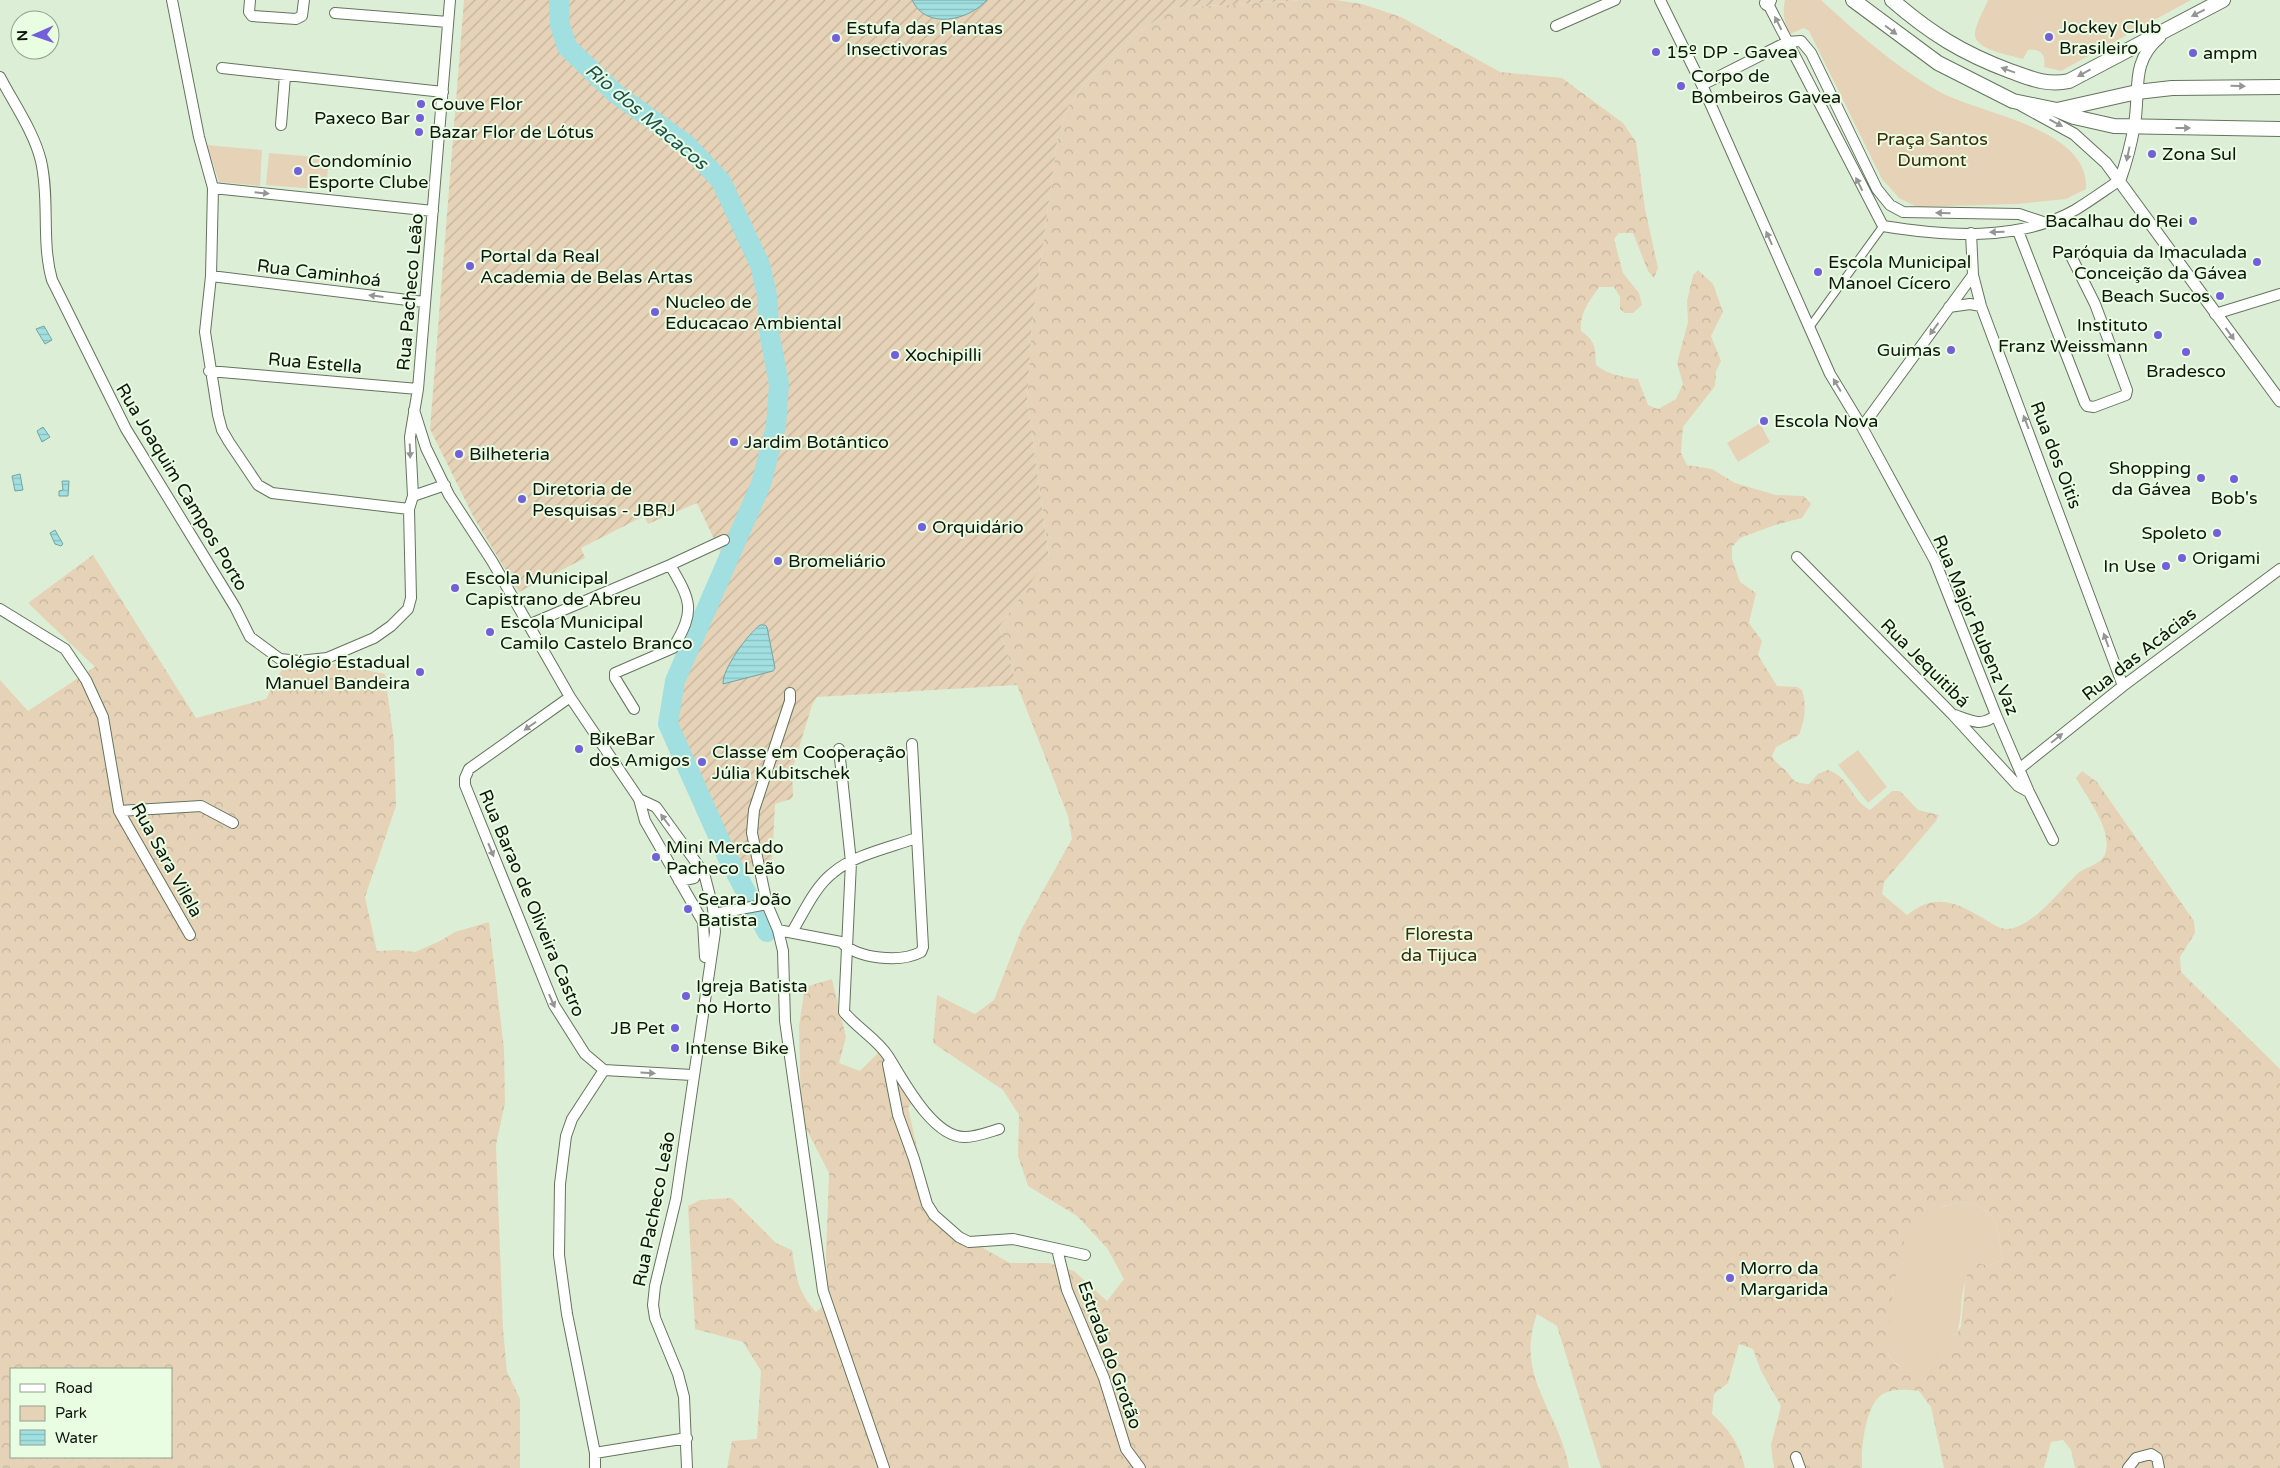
<svg xmlns="http://www.w3.org/2000/svg" width="2280" height="1468" font-family="'Varela Round',sans-serif">
  <defs>
    <pattern id="forest-crowns" width="20" height="18" patternUnits="userSpaceOnUse" patternTransform="scale(1.25)"><rect width="20" height="18" fill="#e6d3b7"/><path d="M2 6a3 3 0 1 1 6 0M12 15a3 3 0 1 1 6 0" fill="none" stroke="#c4b49c"/></pattern>
    <pattern id="garden-furrows" width="10" height="10" patternUnits="userSpaceOnUse" patternTransform="scale(1.25)"><rect width="10" height="10" fill="#e6d3b7"/><path d="M-1 1l2-2M0 10L10 0M9 11l2-2" fill="none" stroke="#c4b49c"/></pattern>
    <pattern id="water-rules" width="6" height="5" patternUnits="userSpaceOnUse" patternTransform="scale(1.25)"><rect width="6" height="5" fill="#a1dfe0"/><path d="M0 2.5h6" fill="none" stroke="#8abfbf"/></pattern>
  </defs>
  <rect width="100%" height="100%" fill="#dcefd6"/>
  <path fill="#e6d3b7" d="M1785,0H1821C1857,33 1895,66 1938,91C1978,114 2090,127 2086,189L2066,199L2018,204L1917,207L1899,198L1882,179L1809,31L1804,28L1790,34C1784,24 1782,12 1785,0Z
    M1988,0H2191L2061,71L2044,67C2046,55 2041,48 2028,50L2023,59C2010,55 1973,50 1975,33C1976,23 1984,10 1988,0Z
    M207,145L262,150L260,186L219,182Z
    M269,153L329,158L326,190L266,185Z
    M1760,423L1770,442L1738,462L1727,443Z
    M1858,750L1887,787L1868,803L1838,765Z
    M1964,1202C2003,1211 1996,1228 2003,1260L1989,1266L1975,1262C1972,1269 1968,1276 1965,1283C1958,1305 1965,1323 1951,1345C1946,1353 1937,1366 1928,1369C1916,1373 1896,1367 1890,1357C1882,1343 1898,1254 1905,1237C1908,1232 1912,1226 1916,1222C1927,1209 1949,1205 1964,1202Z"/>
  <path fill="url(#forest-crowns)" fill-rule="evenodd" d="M1305,0H1336L1362,4L1401,17L1500,72L1562,78L1623,123L1636,142L1645,209L1658,268L1654,278L1648,271L1633,233H1619L1614,239L1623,273L1639,293L1642,305L1633,313H1625L1620,309V297L1614,287H1599C1590,301 1579,313 1581,331C1596,341 1595,348 1596,365C1609,375 1622,377 1638,379L1648,405L1658,409L1676,399L1683,384L1677,363L1688,322L1687,301L1693,275L1698,270L1713,284L1723,312L1711,336L1721,361L1716,371L1715,386L1683,427L1681,453L1687,465L1712,469L1735,483L1776,495L1804,496L1811,504L1802,518L1775,525L1740,538L1732,547V559L1740,582L1756,593L1749,623L1762,641L1758,655L1777,686L1797,687L1802,690C1807,707 1805,718 1799,735L1776,747L1772,756C1775,762 1778,764 1783,768C1795,779 1790,783 1809,784L1818,774L1828,770C1852,779 1850,799 1870,810L1892,791H1900L1918,810L1939,815L1936,821L1884,882L1882,894L1907,915C1935,892 1957,902 1986,920C1992,923 1999,929 2007,929C2032,928 2059,891 2077,874C2086,866 2103,865 2106,851C2111,827 2087,798 2076,778L2082,771L2097,782L2194,921L2195,933L2180,957L2181,972L2280,1069V1468H2075L2071,1450L2063,1440L2051,1442L2044,1468H1944L1931,1407L1919,1391C1908,1390 1894,1388 1883,1394C1865,1404 1861,1449 1862,1468H1774L1771,1445L1781,1406L1761,1371L1753,1349L1739,1344L1728,1383L1714,1394L1712,1414C1729,1429 1740,1445 1745,1468H1601L1557,1326L1537,1314C1514,1378 1559,1409 1569,1468H727L732,1441L757,1439L761,1371L743,1342L695,1329L688,1206L700,1200L731,1198L776,1243L792,1250C796,1276 797,1291 816,1312L828,1302L826,1254L829,1173L801,1119L799,1026L805,987L832,979L846,1037L839,1063L860,1071L880,1051L919,1094L908,1108L931,1209L956,1233L1010,1263H1049L1074,1271L1107,1301L1124,1279L1107,1248L1077,1216L1028,1186L1018,1156L1019,1115L1003,1090L933,1043L937,995L975,1014L994,1000L1022,928L1072,839L1068,816L1017,685L999,627L1049,556L1027,400L1032,323L1058,135L1068,107L1086,82L1135,35L1172,8ZM1964,1202C2003,1211 1996,1228 2003,1260L1989,1266L1975,1262L1969,1267L1965,1284L1961,1326L1942,1358L1928,1369H1912L1897,1365L1889,1356L1888,1342L1893,1290L1905,1238L1917,1221L1925,1215L1944,1206Z
    M93,555L196,718L266,699L286,662L315,660L385,674L394,742L396,806L365,897L377,951L398,950L415,952L440,941L455,932L489,922L504,1049L505,1103L496,1145L503,1329L507,1372L520,1399V1468H0V680L28,711L95,667L28,603ZM11,1369H171V1457H11Z"/>
  <path fill="url(#garden-furrows)" d="M464,0H1305L1172,8L1135,35L1086,82L1068,107L1058,135L1032,323L1027,400L1049,557L999,627L1017,685L817,697L812,705L792,771L793,796L791,799L775,804L772,863L745,875H742L704,800L669,721L729,571L697,503L648,524L644,516L581,548L585,558L519,592L473,516L430,429Z"/>
  <path fill="url(#water-rules)" stroke="#76a3a1" d="M912,0H987C968,21 926,30 912,0Z
    M44,326L52,340L45,344L36,329Z
    M43,427L50,437L42,442L37,431Z
    M20,474L23,490L15,491L12,476Z
    M62,481H69L68,496H59V491L63,490Z
    M55,530L63,544L61,546L55,544L50,533Z
    M760,625H765L767,627L775,668L773,671L723,684C722,669 748,634 760,625Z"/>
  <g fill="none" stroke-linecap="round" stroke-linejoin="round">
    <path stroke="#a1dfe0" stroke-width="20" d="M559,0L560,25L567,47L615,93L686,144L721,181L760,265L767,295L770,337L779,384L776,426L761,484L675,681L668,724L726,854L767,932"/>
    <g stroke="#64745e" stroke-width="9">
      <path id="pedestrian" d="M1809,328L1883,226"/>
    </g>
    <g stroke="#64745e" stroke-width="12">
      <path id="minor" d="M172,0L199,137L213,188L211,276L205,332L218,415L222,430L229,442L258,485L272,493L409,509
        M250,0L249,12L252,16L296,19L302,16L304,0
        M1660,0L1702,85L1830,374L1862,427L1935,561L1996,715L2029,792L2053,840
        M1766,0L1883,226C1945,236 2018,242 2075,210C2090,201 2105,190 2120,180
        M335,13L448,22
        M1556,26L1615,0
        M222,68L443,92
        M0,77C14,104 34,132 41,161C50,200 41,241 52,280L126,429L235,607L250,637L280,659L299,661L327,658L374,638L391,626L408,609L411,598L409,509L413,496L410,437L418,389L450,0
        M1702,85L1787,42L1801,41L1811,53L1877,189L1890,205L1903,212L2019,214L2043,222
        M281,125L285,76
        M213,188L433,211
        M2018,231L2085,403L2087,406L2094,407L2126,395L2127,390L2095,304L2070,254
        M1971,233L1973,275L1981,306L2123,686
        M211,276L424,302
        M1949,307L1970,304L1981,306
        M2215,314L2280,294
        M209,371L418,389
        M414,410L426,448L449,495L492,561L570,697L639,799L645,821L703,922L705,957
        M1862,427L1973,275
        M413,496L445,485
        M1797,557L1953,715L2018,786L2029,792
        M0,609L65,649L86,680L103,717L119,811L190,935
        M528,625L670,565L724,540
        M790,693V701L754,810L752,833L767,904L778,930L841,942C858,959 900,963 921,952L923,947L912,744
        M570,697L469,769L465,778V785L554,1005L585,1054L604,1070
        M634,709L615,678V673L673,648C696,610 691,601 670,565
        M1955,715C1971,721 1982,727 1996,715
        M839,749L851,862L844,1012C857,1028 877,1039 888,1056C903,1080 933,1138 965,1137C976,1137 989,1132 999,1129
        M2019,769L2123,686L2280,569
        M639,799L656,807L698,865L705,877L713,908L715,932L676,1199L655,1286L653,1305L655,1318L678,1374L684,1397L687,1468
        M119,811L201,806L233,823
        M679,881L694,878L698,865
        M714,914L767,904
        M778,930L783,951L785,1021L823,1291L884,1468
        M792,932C804,912 815,886 834,872C854,855 892,847 916,838
        M888,1064L898,1115L914,1159L927,1204L934,1215L959,1237L969,1242L1013,1239L1085,1255
        M604,1070L692,1075
        M1057,1249L1067,1290L1104,1378L1126,1449L1140,1468
        M595,1453L687,1438
        M1796,1457L1800,1468
        M595,1468V1453L567,1314L559,1255L560,1184L566,1136L572,1119L604,1070
        M2128,1468L2136,1458L2151,1454L2157,1458L2159,1468"/>
    </g>
    <g stroke="#64745e" stroke-width="13">
      <path id="tertiary" d="M2021,105L2074,134L2106,163L2280,401
        M2120,180C2126,163 2131,145 2134,127C2141,92 2129,63 2160,37"/>
    </g>
    <g stroke="#64745e" stroke-width="16">
      <path id="secondary" d="M1853,0L1938,63L2013,101L2057,110L2074,117L2114,126L2280,129
        M1892,0C1930,33 1962,53 2010,71C2030,78 2047,86 2069,81L2223,0
        M1767,3L1769,0
        M2057,110L2137,92L2172,88L2280,87"/>
    </g>
    <use href="#pedestrian" stroke="#fff" stroke-width="7"/>
    <use href="#minor" stroke="#fff" stroke-width="10"/>
    <use href="#tertiary" stroke="#fff" stroke-width="11"/>
    <use href="#secondary" stroke="#fff" stroke-width="14"/>
  </g>
  <defs><path id="oneway-solid" d="M-6-.8H1V-3.2L6.5 0L1 3.2V.8H-6Z" transform="scale(1.25)"/></defs>
  <g fill="#939693">
    <use href="#oneway-solid" transform="translate(2198 13) rotate(153)"/>
    <use href="#oneway-solid" transform="translate(1778 23) rotate(-117)"/>
    <use href="#oneway-solid" transform="translate(1891 30) rotate(37)"/>
    <use href="#oneway-solid" transform="translate(2008 70) rotate(-160)"/>
    <use href="#oneway-solid" transform="translate(2084 73) rotate(151)"/>
    <use href="#oneway-solid" transform="translate(2238 86) rotate(1)"/>
    <use href="#oneway-solid" transform="translate(2056 123) rotate(28)"/>
    <use href="#oneway-solid" transform="translate(2183 128)"/>
    <use href="#oneway-solid" transform="translate(2128 154) rotate(102)"/>
    <use href="#oneway-solid" transform="translate(1859 184) rotate(-117)"/>
    <use href="#oneway-solid" transform="translate(262 193) rotate(6)"/>
    <use href="#oneway-solid" transform="translate(1943 213) rotate(-179)"/>
    <use href="#oneway-solid" transform="translate(1997 232) rotate(178)"/>
    <use href="#oneway-solid" transform="translate(1769 238) rotate(-114)"/>
    <use href="#oneway-solid" transform="translate(376 296) rotate(-173)"/>
    <use href="#oneway-solid" transform="translate(1934 329) rotate(126)"/>
    <use href="#oneway-solid" transform="translate(2230 334) rotate(54)"/>
    <use href="#oneway-solid" transform="translate(1837 385) rotate(-121)"/>
    <use href="#oneway-solid" transform="translate(2026 422) rotate(-111)"/>
    <use href="#oneway-solid" transform="translate(410 451) rotate(88)"/>
    <use href="#oneway-solid" transform="translate(2106 640) rotate(-110)"/>
    <use href="#oneway-solid" transform="translate(530 726) rotate(145)"/>
    <use href="#oneway-solid" transform="translate(2057 738) rotate(-39)"/>
    <use href="#oneway-solid" transform="translate(665 820) rotate(-127)"/>
    <use href="#oneway-solid" transform="translate(491 850) rotate(68)"/>
    <use href="#oneway-solid" transform="translate(552 1001) rotate(66)"/>
    <use href="#oneway-solid" transform="translate(648 1073) rotate(3)"/>
  </g>
  <g fill="#735fd9" stroke="#e9fde3" stroke-width="2">
    <circle cx="2049" cy="37" r="5"/>
    <circle cx="836" cy="38" r="5"/>
    <circle cx="1656" cy="52" r="5"/>
    <circle cx="2193" cy="53" r="5"/>
    <circle cx="1681" cy="86" r="5"/>
    <circle cx="421" cy="104" r="5"/>
    <circle cx="420" cy="118" r="5"/>
    <circle cx="419" cy="132" r="5"/>
    <circle cx="2152" cy="154" r="5"/>
    <circle cx="298" cy="171" r="5"/>
    <circle cx="2193" cy="221" r="5"/>
    <circle cx="2257" cy="262" r="5"/>
    <circle cx="470" cy="266" r="5"/>
    <circle cx="1818" cy="272" r="5"/>
    <circle cx="2220" cy="296" r="5"/>
    <circle cx="655" cy="312" r="5"/>
    <circle cx="2158" cy="335" r="5"/>
    <circle cx="1951" cy="350" r="5"/>
    <circle cx="2186" cy="352" r="5"/>
    <circle cx="895" cy="355" r="5"/>
    <circle cx="1764" cy="421" r="5"/>
    <circle cx="734" cy="442" r="5"/>
    <circle cx="459" cy="454" r="5"/>
    <circle cx="2201" cy="478" r="5"/>
    <circle cx="2234" cy="479" r="5"/>
    <circle cx="522" cy="499" r="5"/>
    <circle cx="922" cy="527" r="5"/>
    <circle cx="2217" cy="533" r="5"/>
    <circle cx="2182" cy="558" r="5"/>
    <circle cx="778" cy="561" r="5"/>
    <circle cx="2166" cy="566" r="5"/>
    <circle cx="455" cy="588" r="5"/>
    <circle cx="490" cy="632" r="5"/>
    <circle cx="420" cy="672" r="5"/>
    <circle cx="579" cy="749" r="5"/>
    <circle cx="702" cy="762" r="5"/>
    <circle cx="656" cy="857" r="5"/>
    <circle cx="688" cy="909" r="5"/>
    <circle cx="686" cy="996" r="5"/>
    <circle cx="675" cy="1028" r="5"/>
    <circle cx="675" cy="1048" r="5"/>
    <circle cx="1730" cy="1278" r="5"/>
  </g>
  <g text-anchor="middle" stroke-width="4" stroke-linejoin="round" paint-order="stroke">
    <g font-size="18" fill="#10160e" stroke="#e9fde3" text-anchor="start">
      <text x="2059" y="33">Jockey Club<tspan x="2059" dy="21">Brasileiro</tspan></text>
      <text x="846" y="34">Estufa das Plantas<tspan x="846" dy="21">Insectivoras</tspan></text>
      <text x="1666" y="58">15º DP - Gavea</text>
      <text x="2203" y="59">ampm</text>
      <text x="1691" y="82">Corpo de<tspan x="1691" dy="21">Bombeiros Gavea</tspan></text>
      <text x="431" y="110">Couve Flor</text>
      <text x="410" y="124" text-anchor="end">Paxeco Bar</text>
      <text x="429" y="138">Bazar Flor de Lótus</text>
      <text x="2162" y="160">Zona Sul</text>
      <text x="308" y="167">Condomínio<tspan x="308" dy="21">Esporte Clube</tspan></text>
      <text x="2183" y="227" text-anchor="end">Bacalhau do Rei</text>
      <text x="2247" y="258" text-anchor="end">Paróquia da Imaculada<tspan x="2247" dy="21">Conceição da Gávea</tspan></text>
      <text x="480" y="262">Portal da Real<tspan x="480" dy="21">Academia de Belas Artas</tspan></text>
      <text x="1828" y="268">Escola Municipal<tspan x="1828" dy="21">Manoel Cícero</tspan></text>
      <text x="2210" y="302" text-anchor="end">Beach Sucos</text>
      <text x="665" y="308">Nucleo de<tspan x="665" dy="21">Educacao Ambiental</tspan></text>
      <text x="2148" y="331" text-anchor="end">Instituto<tspan x="2148" dy="21">Franz Weissmann</tspan></text>
      <text x="1941" y="356" text-anchor="end">Guimas</text>
      <text x="905" y="361">Xochipilli</text>
      <text x="2186" y="377" text-anchor="middle">Bradesco</text>
      <text x="1774" y="427">Escola Nova</text>
      <text x="744" y="448">Jardim Botântico</text>
      <text x="469" y="460">Bilheteria</text>
      <text x="2191" y="474" text-anchor="end">Shopping<tspan x="2191" dy="21">da Gávea</tspan></text>
      <text x="532" y="495">Diretoria de<tspan x="532" dy="21">Pesquisas - JBRJ</tspan></text>
      <text x="2234" y="504" text-anchor="middle">Bob's</text>
      <text x="932" y="533">Orquidário</text>
      <text x="2207" y="539" text-anchor="end">Spoleto</text>
      <text x="2192" y="564">Origami</text>
      <text x="788" y="567">Bromeliário</text>
      <text x="2156" y="572" text-anchor="end">In Use</text>
      <text x="465" y="584">Escola Municipal<tspan x="465" dy="21">Capistrano de Abreu</tspan></text>
      <text x="500" y="628">Escola Municipal<tspan x="500" dy="21">Camilo Castelo Branco</tspan></text>
      <text x="410" y="668" text-anchor="end">Colégio Estadual<tspan x="410" dy="21">Manuel Bandeira</tspan></text>
      <text x="589" y="745">BikeBar<tspan x="589" dy="21">dos Amigos</tspan></text>
      <text x="712" y="758">Classe em Cooperação<tspan x="712" dy="21">Júlia Kubitschek</tspan></text>
      <text x="666" y="853">Mini Mercado<tspan x="666" dy="21">Pacheco Leão</tspan></text>
      <text x="698" y="905">Seara João<tspan x="698" dy="21">Batista</tspan></text>
      <text x="696" y="992">Igreja Batista<tspan x="696" dy="21">no Horto</tspan></text>
      <text x="665" y="1034" text-anchor="end">JB Pet</text>
      <text x="685" y="1054">Intense Bike</text>
      <text x="1740" y="1274">Morro da<tspan x="1740" dy="21">Margarida</tspan></text>
    </g>
    <g font-size="18" fill="#3e2b09" stroke="#e9fde3">
      <text x="1932" y="145">Praça Santos<tspan x="1932" dy="21">Dumont</tspan></text>
      <text x="1439" y="940">Floresta<tspan x="1439" dy="21">da Tijuca</tspan></text>
    </g>
    <g font-size="18" fill="#10160e" stroke="#e9fde3">
      <text transform="translate(319 273) rotate(7)" y="6">Rua Caminhoá</text>
      <text transform="translate(410 292) rotate(-85)" y="6">Rua Pacheco Leão</text>
      <text transform="translate(315 363) rotate(5)" y="6">Rua Estella</text>
      <text transform="translate(2056 455) rotate(69)" y="6">Rua dos Oitis</text>
      <text transform="translate(182 487) rotate(59)" y="6">Rua Joaquim Campos Porto</text>
      <text transform="translate(1976 625) rotate(67)" y="6">Rua Major Rubenz Vaz</text>
      <text transform="translate(2139 654) rotate(-38)" y="6">Rua das Acácias</text>
      <text transform="translate(1925 663) rotate(45)" y="6">Rua Jequitibá</text>
      <text transform="translate(167 860) rotate(61)" y="6">Rua Sara Vilela</text>
      <text transform="translate(532 903) rotate(67)" y="6">Rua Barao de Oliveira Castro</text>
      <text transform="translate(654 1209) rotate(-79)" y="6">Rua Pacheco Leão</text>
      <text transform="translate(1110 1355) rotate(70)" y="6">Estrada do Grotão</text>
    </g>
    <g font-size="19" font-style="italic" fill="#1d5253" stroke="#e9fde3">
      <text transform="translate(647 116) rotate(40)" y="7">Rio dos Macacos</text>
    </g>
  </g>
  <rect x="10" y="1368" width="162" height="90" fill="#e9fde3" stroke="#92a18e"/>
  <rect x="20" y="1384" width="25" height="8" fill="#ffffff" stroke="#92a18e"/>
  <text x="55" y="1393" font-size="15" fill="#10160e">Road</text>
  <rect x="20" y="1406" width="25" height="15" fill="#e6d3b7" stroke="#92a18e"/>
  <text x="55" y="1418" font-size="15" fill="#10160e">Park</text>
  <rect x="20" y="1430" width="25" height="15" fill="url(#water-rules)" stroke="#92a18e"/>
  <text x="55" y="1443" font-size="15" fill="#10160e">Water</text>
  <g transform="translate(35 35) rotate(268)"><circle r="24" fill="#e9fde3" stroke="#92a18e"/>
  <path d="M0-4L9 19L0 12L-9 19Z" fill="#735fd9"/>
  <text y="-8" font-size="14" font-weight="bold" text-anchor="middle" fill="#10160e">N</text>
  </g>
</svg>
